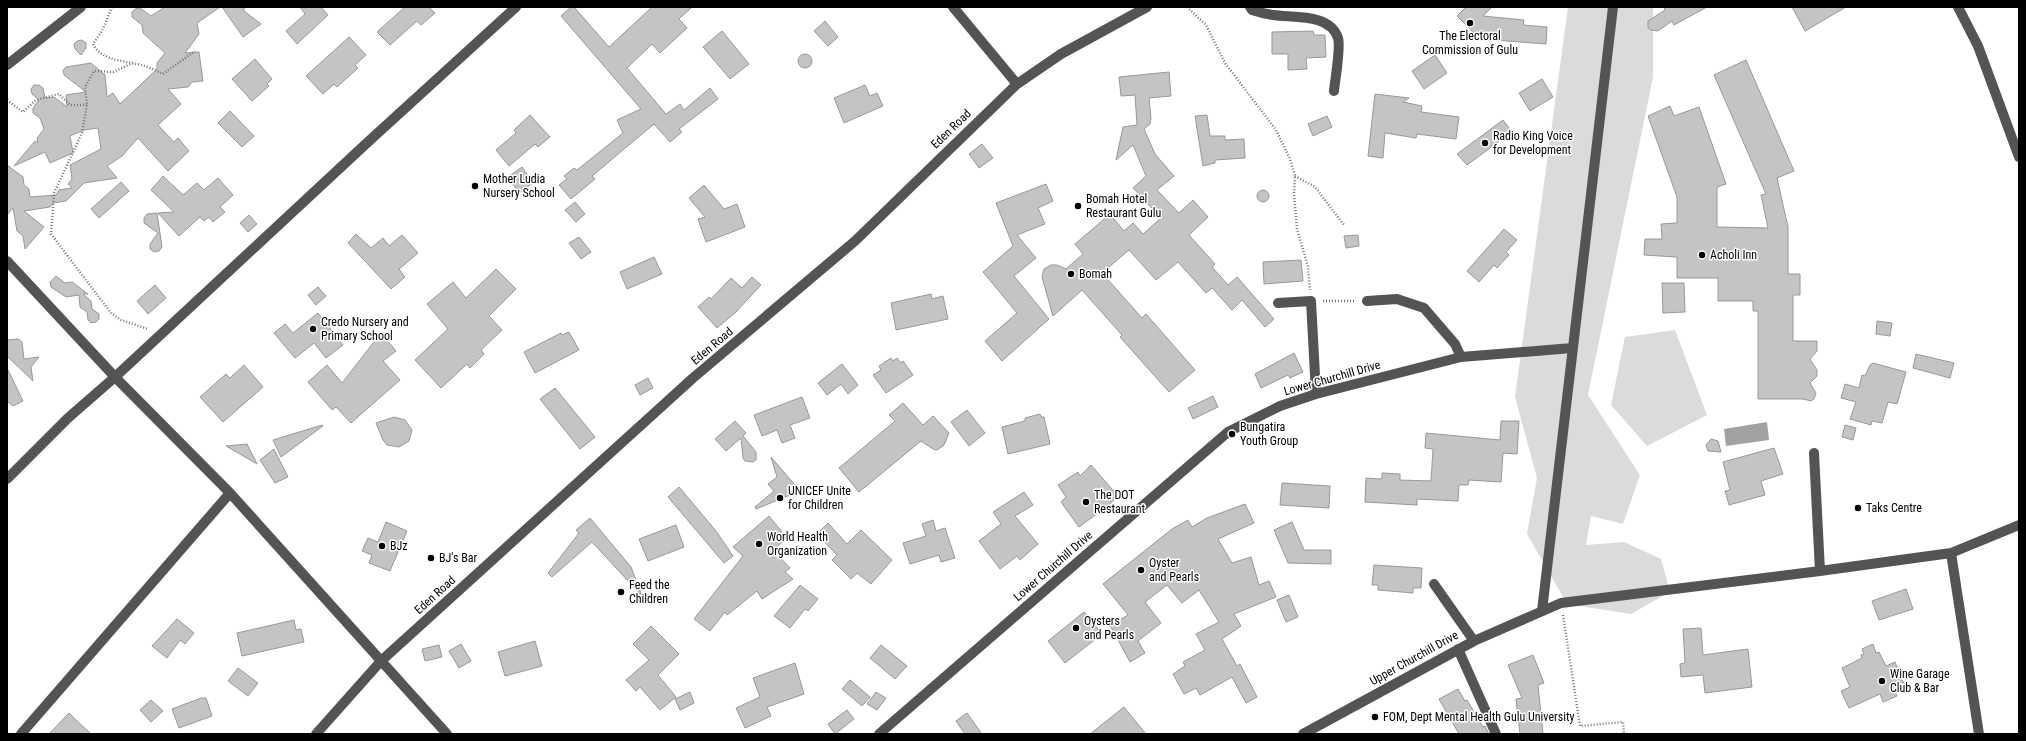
<svg xmlns="http://www.w3.org/2000/svg" width="2026" height="741" font-family="'Roboto Condensed',sans-serif">
  <rect width="100%" height="100%" fill="#fff"/>
  <path fill="#dbdbdb" d="M1568,7H1653V77L1588,395L1640,475L1623,524L1591,516L1586,545L1624,542L1661,559L1670,592L1631,614L1567,604L1527,534L1537,478L1515,397Z
    M1675,330L1707,415L1647,446L1611,405L1625,337Z"/>
  <path fill="#a2a2a2" d="M1767,422L1769,440L1726,446L1724,429Z"/>
  <path fill="#c4c4c4" stroke="#989898" d="M165,7H220L197,23L199,34L185,53L199,52L203,81L192,82L188,87L168,89L181,104L158,125L174,142L178,138L189,151L168,171L138,138L122,156L107,166L117,178L84,183L66,201L53,203L50,207L24,211L44,227L25,249L23,236L17,231L13,208L7,215V165L23,177L24,185L29,189L30,197L56,195L59,190L72,188L68,184L72,179L70,165L101,149L98,128L84,130L70,136L73,153L50,163L45,152L14,166L35,141L38,143L37,138L44,129L40,118L33,113V108L39,100L32,94L31,89L34,85H39L43,88L45,98L54,97L67,107L66,95L86,92L64,75L63,70L66,67L91,63L105,75L107,97L113,93L120,104L157,69V63L165,53L143,33L142,25L132,17V12L135,9L140,8L151,16Z
    M222,7H244V11L261,24L243,37Z
    M300,7H321L328,15L297,44L286,31L305,14Z
    M405,7H429L435,13L421,25L417,21L390,45L377,32Z
    M571,7H574L609,47L652,7H692L679,19L687,28L660,53L652,44L627,68L666,114L680,104L684,110L710,88L718,99L679,129L682,132L670,142L654,124L592,176L595,179L571,199L559,185L567,179L564,176L574,168L577,170L623,133L617,120L641,109L561,16Z
    M1466,7H1492L1483,16L1524,20L1523,25L1547,27L1546,44L1480,39L1457,16Z
    M1664,7H1707L1674,25L1672,21L1658,31L1651,30L1648,28V21L1665,10Z
    M1792,7H1846L1805,31Z
    M825,21L838,37L828,46L814,31Z
    M722,31L749,64L730,79L703,47Z
    M1313,31L1314,35H1325L1326,57L1306,58L1307,69L1288,70V54H1272V32Z
    M349,37L366,55L355,65L358,68L337,87L334,84L323,94L306,76Z
    M82,40L86,43V48L81,55L75,49L74,44L77,41Z
    M798 61a7 7 0 1 1 14 0a7 7 0 1 1-14 0Z
    M1435,55L1447,73L1424,89L1412,71Z
    M255,59L272,79L267,84L269,86L252,101L232,79Z
    M1746,60L1794,171L1777,178L1788,227V274H1800V295H1793V341H1817V351L1810,359L1817,370V376L1810,383L1816,393L1814,399L1811,401L1803,399H1758V311H1753V301H1718V278H1677V257L1644,255L1645,239H1662L1661,224L1677,223V197L1648,116L1670,106L1674,116L1699,107L1726,184L1717,187V227L1768,228L1761,195L1766,194L1714,75Z
    M1169,72L1171,96L1149,98L1151,118L1150,124L1144,129L1155,154L1174,176L1157,190L1179,213L1193,200L1208,217L1189,235L1215,264L1212,267L1228,285L1237,277L1274,319L1265,327L1242,300L1232,310L1212,288L1206,293L1178,262L1156,280L1129,250L1102,273L1142,318L1146,314L1195,370L1169,392L1120,337L1122,335L1082,290L1053,316L1042,277L1044,269L1051,265H1057L1066,269L1083,254L1075,244L1110,214L1124,231L1133,223L1143,234L1161,218L1133,188L1146,176L1133,145L1116,160L1123,127L1137,125L1135,95L1121,96L1119,77Z
    M1542,79L1553,97L1530,111L1519,93Z
    M865,85L870,96L877,93L883,106L844,123L834,98Z
    M1375,94L1409,98L1403,102L1422,106L1421,112L1459,117L1456,139L1417,134L1416,138L1385,133L1383,158L1368,156Z
    M230,111L254,136L242,147L218,123Z
    M530,115L550,137L538,147L535,144L509,166L496,150L516,133L514,130Z
    M1207,115L1210,136H1225V140L1244,139L1245,158L1215,160V163L1203,166L1195,116Z
    M1327,116L1332,127L1313,136L1308,124Z
    M1503,120L1512,132L1467,165L1457,154Z
    M982,144L993,158L979,168L969,154Z
    M522,167L533,183L519,193L508,177Z
    M163,176L183,195L197,183L204,190L218,178L233,195L220,207L225,212L213,222L209,217L204,221L200,217L179,236L158,213L174,212L151,190Z
    M121,182L129,191L99,218L91,209Z
    M1046,184L1053,201L1038,208L1045,224L1017,235L1036,258L1014,276L1049,319L1002,361L985,341L1017,313L983,272L1013,246L996,203Z
    M704,185L724,209L737,204L745,227L706,242L698,219L705,217L689,198Z
    M1257 196a6 6 0 1 1 12 0a6 6 0 1 1-12 0Z
    M575,202L585,214L576,222L565,210Z
    M157,213L162,247L159,251L154,252L150,249V244L158,233L144,223V218L147,214Z
    M249,215L257,224L248,232L240,223Z
    M1504,229L1517,240L1506,252L1509,255L1497,268L1494,265L1479,282L1467,271Z
    M356,234L371,248L383,238L389,246L402,235L418,253L399,269L405,277L391,289L348,243Z
    M1358,235L1359,246L1346,248L1344,236Z
    M579,237L591,252L581,259L569,243Z
    M654,257L662,274L627,289L620,272Z
    M1301,260L1303,281L1264,284L1263,262Z
    M496,269L516,289L489,316L502,330L481,350L484,354L470,368L467,364L441,388L415,360L448,329L427,304L453,282L466,298Z
    M56,276L65,283L72,282L88,294H83L91,301L92,309L99,314V319L96,322L91,323L88,320L87,312L80,307L79,295L66,297L51,287L50,282Z
    M752,277L761,285L735,313L717,328L698,307L709,297L711,299L731,278L742,288Z
    M1662,283H1684L1685,312L1663,313Z
    M155,285L166,298L148,314L137,301Z
    M318,287L326,296L316,305L308,295Z
    M931,294L932,299L943,296L948,319L896,330L891,303Z
    M318,313L343,345L326,358L314,343L295,358L274,333L285,324L293,333Z
    M1877,321L1892,323L1890,336L1876,334Z
    M569,332L579,350L535,373L524,352L561,333L562,335Z
    M381,333L396,351L383,361L400,380L351,423L336,407L332,410L308,382L327,365L342,383Z
    M18,339L22,342L24,359L39,357L31,367L33,381L7,356V340Z
    M1294,353L1303,372L1290,378L1288,375L1261,388L1255,374Z
    M1916,354L1954,363L1950,378L1913,368Z
    M891,358L893,361L897,358L901,363L903,361L913,375L886,393L873,375L881,370L879,366Z
    M1873,363L1906,372L1897,404L1888,402L1882,423L1872,421L1871,425L1850,419L1856,402L1841,398L1845,384L1859,388L1862,375L1865,376L1870,365Z
    M842,364L858,385L848,394L841,384L827,395L818,383Z
    M244,365L263,387L223,422L200,397L226,374L230,378Z
    M7,368L23,401L13,406L7,401Z
    M648,378L653,388L640,395L635,385Z
    M555,388L595,437L580,449L540,399Z
    M1213,396L1218,407L1193,419L1188,408Z
    M802,397L810,418L790,425L795,438L782,443L777,430L762,436L754,415Z
    M903,403L923,425L933,416L949,433L944,445L937,450L933,449L921,441L859,492L839,468L895,421L889,415Z
    M967,410L985,433L969,446L951,422Z
    M1040,414L1041,417H1044L1050,444L1008,454L1002,427L1025,421V418Z
    M394,417L405,420L412,430L409,441L399,447L387,445L383,440L376,423Z
    M735,421L746,433L743,436L756,452V460L753,462L745,461L743,458L741,438L726,451L715,439Z
    M1501,421H1519L1517,454L1503,453L1501,482L1469,480L1468,485H1459L1458,501L1417,499V505L1365,502L1366,478L1382,479V473L1400,474V480L1431,481L1433,449L1425,448L1426,433L1500,440Z
    M322,425L323,426L281,457L273,440Z
    M1845,425L1856,428L1853,440L1842,437Z
    M1711,439L1718,441L1721,452L1708,451L1706,445Z
    M247,444L257,464L226,446Z
    M1774,448L1783,474L1761,481L1765,495L1729,505L1725,491L1730,490L1723,462Z
    M274,449L288,477L275,483L260,460Z
    M771,457L800,491L756,509L755,507L774,491L768,484L777,477Z
    M1091,465L1118,496L1099,514L1098,513L1079,527L1061,502L1066,497L1058,485L1078,472L1080,476Z
    M1282,483L1330,486L1329,508L1280,505Z
    M679,487L716,531L733,556L724,563L668,497Z
    M1024,492L1033,505L1015,516L1038,544L1020,560L1017,556L1000,569L979,541L1001,524L993,512Z
    M1245,504L1254,523L1218,539L1232,563L1251,557L1259,585L1269,581L1276,597L1234,614L1241,626L1222,639L1237,666L1240,664L1257,697L1246,703L1232,677L1200,695L1196,688L1184,694L1173,674L1185,666L1183,662L1205,650L1196,634L1219,622L1199,590L1182,603L1167,585L1145,602L1161,623L1138,641L1145,653L1130,662L1110,625L1128,615L1103,584L1172,529L1188,520L1192,527L1207,518Z
    M769,516L787,538L773,550L790,568L785,572L793,579L762,599L757,591L727,615L725,612L710,631L694,619L743,556L733,547Z
    M590,518L631,567L642,596L592,542L552,577L548,573L579,533L576,530Z
    M933,520L936,531L945,528L955,558L941,562L939,555L910,564L903,543L926,536L922,524Z
    M386,522L407,531L390,571L369,563L372,555L362,551L368,538L378,542Z
    M1292,522L1304,550H1331V564L1288,563L1274,530Z
    M828,523L847,544L861,530L892,560L871,584L857,573L851,579L832,560L837,555L817,534Z
    M676,525L684,547L648,561L639,539Z
    M1374,565L1422,568L1421,588H1413V593L1378,590V585H1372Z
    M800,585L818,599L808,611L805,609L790,628L774,616Z
    M1906,589L1913,609L1879,620L1872,601Z
    M1289,595L1298,617L1286,622L1277,600Z
    M1084,612L1102,634L1065,663L1048,641Z
    M177,619L194,633L185,644L180,640L167,658L152,646Z
    M294,620L296,630L301,629L304,642L242,656L237,633Z
    M651,626L679,654L658,675L676,697L660,710L640,687L636,691L626,680L649,660L633,644Z
    M1701,628L1703,655L1748,649L1752,687L1705,693L1703,675L1681,677L1680,664L1685,663L1683,629Z
    M535,641L542,666L505,676L498,652Z
    M461,644L471,661L459,668L449,651Z
    M1873,644L1876,653L1879,652L1886,666L1895,662L1904,684L1894,689L1897,696L1883,702L1880,694L1849,708L1841,691L1850,687L1842,668L1862,658L1861,655L1864,654L1862,649Z
    M439,645L442,657L425,661L422,649Z
    M881,645L907,666L895,679L870,658Z
    M1533,655L1544,683L1538,685L1543,734H1520L1516,699L1522,698L1508,665Z
    M795,663L804,694L767,707L771,716L745,728L736,708L760,697L753,678Z
    M238,668L258,683L248,696L228,681Z
    M850,680L870,697L862,706L842,689Z
    M1458,689L1465,701L1467,700L1483,727L1485,726L1489,734H1459L1439,699Z
    M690,692L694,703L680,710L675,699Z
    M876,692L886,698L877,710L867,704Z
    M201,698H206L212,716L179,728L172,709Z
    M151,700L163,711L151,722L140,710Z
    M1124,707L1146,734H1090Z
    M847,710L854,719L835,734L828,724Z
    M69,713L75,719L91,734H49Z
    M967,713L982,734H965L956,721Z"/>
  <g fill="none" stroke-linecap="round" stroke-linejoin="round">
    <path stroke="#767676" stroke-width="2.5" stroke-dasharray="1 2" stroke-linecap="butt" d="M112,7L102,31L93,44C102,62 129,61 145,66C151,68 157,71 163,74L195,51
      M1187,7L1206,25L1225,63L1276,130L1290,159L1295,176L1294,194L1297,229L1308,267L1310,290
      M133,63L113,72L94,71L85,87L87,105L82,133L54,193L51,234L111,313L121,320L148,329
      M7,100L23,112L36,100L59,94L70,105H87
      M1295,176L1315,187L1344,225
      M1323,301H1356
      M1563,615L1580,726L1623,722L1624,734"/>
    <path stroke="#545454" stroke-width="10" d="M953,7L1017,84
      M1250,7L1252,10C1258,12 1266,14 1273,15C1293,18 1330,13 1338,38C1341,47 1335,80 1334,91
      M1958,7L1978,46L2019,157
      M7,65L81,7
      M7,261L115,377L230,493L447,734
      M1367,301L1397,299L1424,308L1455,344L1461,357
      M1278,303L1311,301L1316,394
      M1814,453L1820,571
      M7,479L68,418L115,377L369,141L516,7
      M1434,584L1474,641
      M1542,611L1613,7
      M1458,649L1496,734
      M21,734L230,493
      M316,734L381,661L693,378L855,241L1017,84L1061,54L1147,7
      M879,734L1228,432L1280,406L1316,394L1461,357L1572,348
      M1303,734L1474,641L1561,603L1820,571L1951,553
      M1979,734L1951,553L2019,525"/>
  </g>
  <g fill="#000" stroke="#fff" stroke-width="1.5">
    <circle cx="1470" cy="23" r="4"/>
    <circle cx="1485" cy="143" r="4"/>
    <circle cx="475" cy="186" r="4"/>
    <circle cx="1078" cy="206" r="4"/>
    <circle cx="1702" cy="255" r="4"/>
    <circle cx="1071" cy="274" r="4"/>
    <circle cx="313" cy="329" r="4"/>
    <circle cx="1232" cy="434" r="4"/>
    <circle cx="780" cy="498" r="4"/>
    <circle cx="1086" cy="502" r="4"/>
    <circle cx="1858" cy="508" r="4"/>
    <circle cx="759" cy="544" r="4"/>
    <circle cx="382" cy="546" r="4"/>
    <circle cx="431" cy="558" r="4"/>
    <circle cx="1141" cy="570" r="4"/>
    <circle cx="621" cy="592" r="4"/>
    <circle cx="1076" cy="628" r="4"/>
    <circle cx="1882" cy="681" r="4"/>
    <circle cx="1375" cy="717" r="4"/>
  </g>
  <g text-anchor="middle" stroke-width="3" stroke-linejoin="round" paint-order="stroke">
    <g font-size="12" fill="#000" stroke="#fff" text-anchor="start">
      <text x="1470" y="40" text-anchor="middle">The Electoral<tspan x="1470" dy="14">Commission of Gulu</tspan></text>
      <text x="1493" y="140">Radio King Voice<tspan x="1493" dy="14">for Development</tspan></text>
      <text x="483" y="183">Mother Ludia<tspan x="483" dy="14">Nursery School</tspan></text>
      <text x="1086" y="203">Bomah Hotel<tspan x="1086" dy="14">Restaurant Gulu</tspan></text>
      <text x="1710" y="259">Acholi Inn</text>
      <text x="1079" y="278">Bomah</text>
      <text x="321" y="326">Credo Nursery and<tspan x="321" dy="14">Primary School</tspan></text>
      <text x="1240" y="431">Bungatira<tspan x="1240" dy="14">Youth Group</tspan></text>
      <text x="788" y="495">UNICEF Unite<tspan x="788" dy="14">for Children</tspan></text>
      <text x="1094" y="499">The DOT<tspan x="1094" dy="14">Restaurant</tspan></text>
      <text x="1866" y="512">Taks Centre</text>
      <text x="767" y="541">World Health<tspan x="767" dy="14">Organization</tspan></text>
      <text x="390" y="550">BJz</text>
      <text x="439" y="562">BJ's Bar</text>
      <text x="1149" y="567">Oyster<tspan x="1149" dy="14">and Pearls</tspan></text>
      <text x="629" y="589">Feed the<tspan x="629" dy="14">Children</tspan></text>
      <text x="1084" y="625">Oysters<tspan x="1084" dy="14">and Pearls</tspan></text>
      <text x="1890" y="678">Wine Garage<tspan x="1890" dy="14">Club &amp; Bar</tspan></text>
      <text x="1383" y="721">FOM, Dept Mental Health Gulu University</text>
    </g>
    <g font-size="12" fill="#000" stroke="#fff">
      <text transform="translate(951 129) rotate(-44)" y="4">Eden Road</text>
      <text transform="translate(712 346) rotate(-40)" y="4">Eden Road</text>
      <text transform="translate(1332 378) rotate(-16)" y="4">Lower Churchill Drive</text>
      <text transform="translate(1053 566) rotate(-41)" y="4">Lower Churchill Drive</text>
      <text transform="translate(435 595) rotate(-42)" y="4">Eden Road</text>
      <text transform="translate(1414 658) rotate(-29)" y="4">Upper Churchill Drive</text>
    </g>
  </g>
  <rect width="2026" height="741" fill="none" stroke="#000000" stroke-width="16"/>
</svg>
